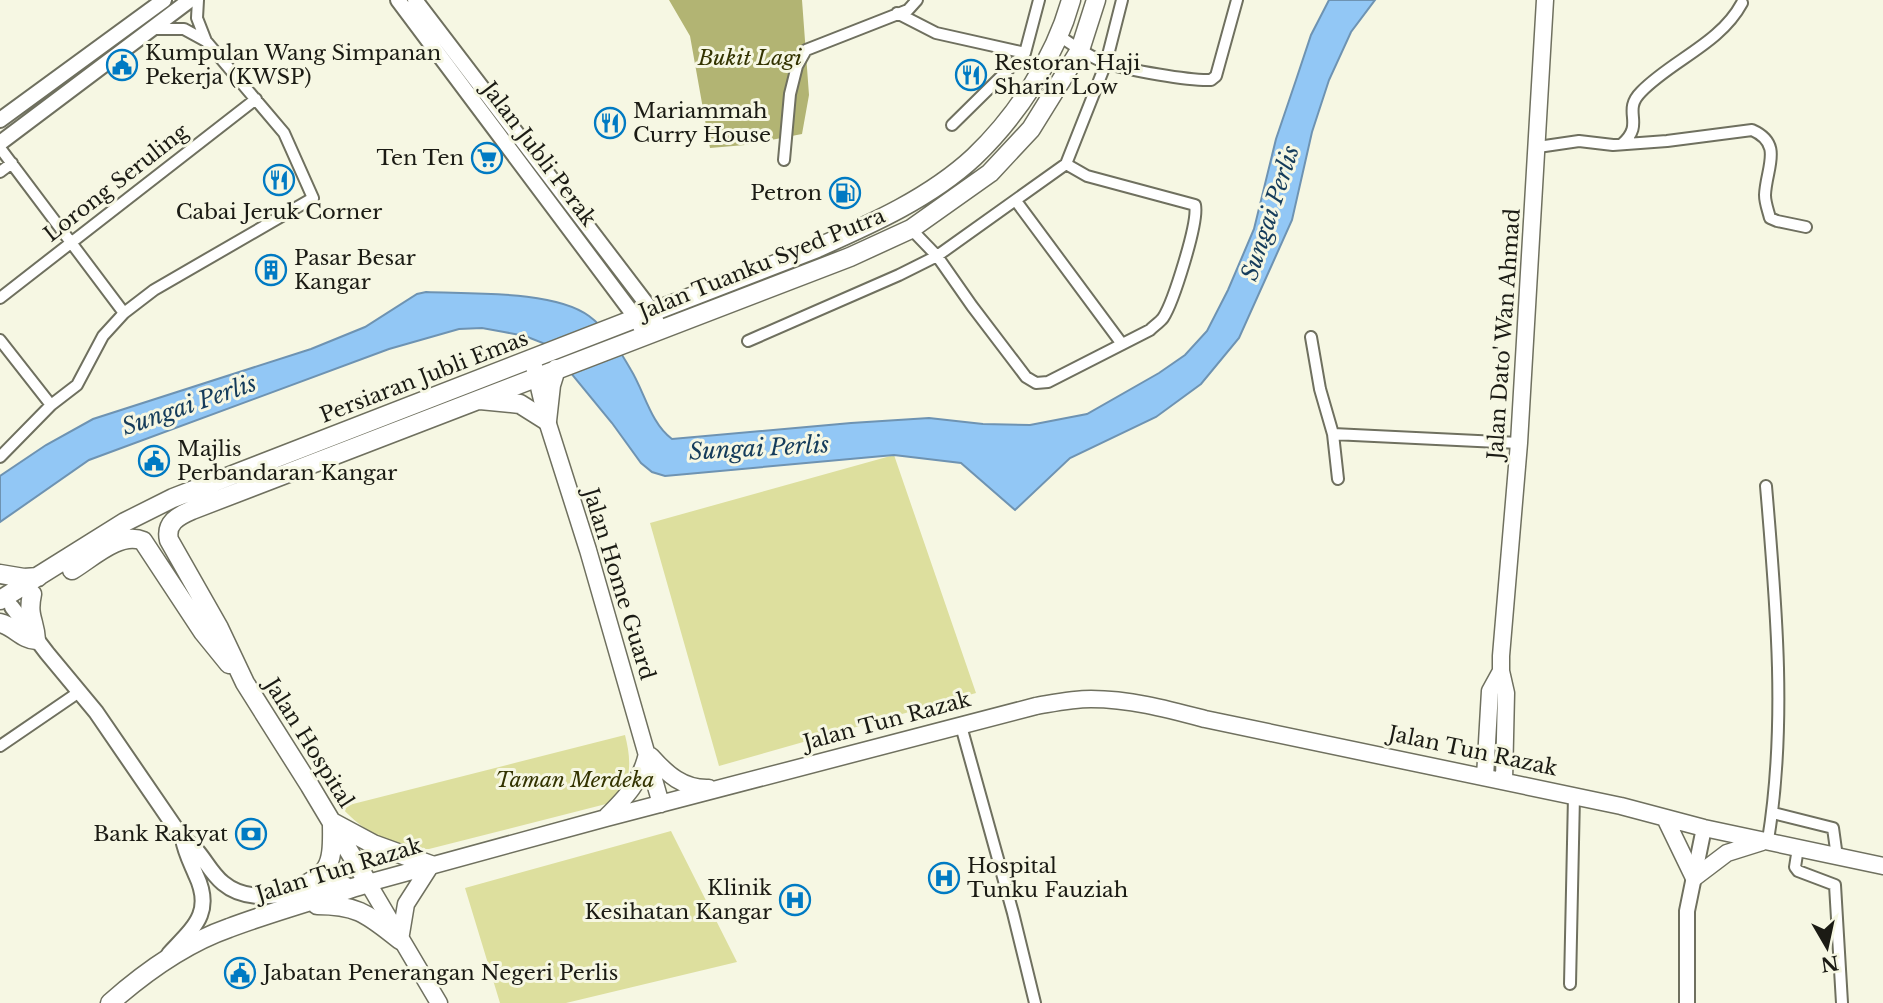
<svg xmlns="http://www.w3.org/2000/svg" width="1883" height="1003" font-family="'Libre Baskerville',serif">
  <rect width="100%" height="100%" fill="#f6f7e3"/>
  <path fill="#dddf9e" d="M894,455L976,693L719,766L650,523Z
    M625,735C632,762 633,789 606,804L429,849C394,850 364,832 341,807Z
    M671,831L737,962L566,1003H500L465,888Z"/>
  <path fill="#b2b473" d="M669,0H802L809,95L802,134L745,145L710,148L690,36Z"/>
  <path fill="#92c7f5" stroke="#6e93b2" stroke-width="2" d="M1329,0H1375L1351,32L1329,80L1312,132L1292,220L1239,338L1201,384L1156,417L1070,458L1015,510L961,463L894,455L665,476L652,472L641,463L612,423L548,345L525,336L504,332L482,328L459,329L389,349L89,460L0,522V476L46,445L93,419L311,349L365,327L417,294L426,292C469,294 554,290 589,316C607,329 620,351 631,370C644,391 651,424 672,439L851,423L929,418L983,424L1030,425L1087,414L1159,373L1185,355L1207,331L1228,290L1254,229L1276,139L1296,80L1311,35Z"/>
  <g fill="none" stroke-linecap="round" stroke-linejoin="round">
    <g stroke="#6f705f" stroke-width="14">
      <path id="minor" d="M897,13L936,33L1025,53
        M152,29H184L206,41
        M1058,35C1073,45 1089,57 1106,63C1128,70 1189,81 1211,80L1216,76L1237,0
        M952,125L1025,53L1039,0
        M1622,144C1646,123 1621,112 1641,92C1672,60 1720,44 1742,3
        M1538,147L1579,141L1613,145L1667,141L1752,130C1784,144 1766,168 1765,195C1765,203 1768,210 1770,218L1777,221L1806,227
        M0,148L124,313
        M784,160L790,94L797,66L806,50L908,10L917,0
        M0,172L12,163
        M1016,201L1122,344
        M911,229L937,256L972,306L1026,377L1036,383L1048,382L1150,330C1154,326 1160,322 1163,318C1173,303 1199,222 1195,205L1087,176L1066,164
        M0,298L256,99
        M1311,337L1320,389L1333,434L1519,443
        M0,340L51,405
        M748,341L899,275L937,256L1066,164L1106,63L1122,0
        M1333,434L1338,479
        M0,457L51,405L77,385L103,336L124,313L154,290L313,198L284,133L206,41L197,18L198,0
        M1766,486C1776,603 1787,724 1768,840
        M961,726L1013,913L1035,1003
        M0,746L79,692
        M1773,813L1833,828L1837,857
        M1798,848L1795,867L1798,871L1835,885L1842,1003
        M1570,984L1574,796"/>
    </g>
    <g stroke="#6f705f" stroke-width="18">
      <path id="tertiary" d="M398,0L636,318L641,328
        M415,0L652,311L660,329
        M0,120L164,0
        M0,143L190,0
        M12,607L47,653L96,712L183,839C202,850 207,870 223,883C256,911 308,886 345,884
        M169,954C193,928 214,913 196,875C191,863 185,852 183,839
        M1687,1003V911L1704,828"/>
    </g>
    <g stroke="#6f705f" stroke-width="19">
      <path id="secondary" d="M534,366L547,421L588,550L661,804
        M651,756C667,774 683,789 709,788
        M1485,777L1490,691L1501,671
        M1504,781L1506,693L1501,671V656L1519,443L1545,0
        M607,816C627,796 640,783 647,754
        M1665,818L1694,878L1727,853L1762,842
        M400,940L406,904L431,865
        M439,1003L368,883L606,818L1036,706C1054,703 1072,699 1091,699C1130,699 1167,709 1205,719L1621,806L1704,828L1883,866"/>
    </g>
    <g stroke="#6f705f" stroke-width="21">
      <path id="primary" d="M480,400L520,404L547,421L551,385L556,369
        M72,570C92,558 120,531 143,541L203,632L229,664
        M0,574L24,578L38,577
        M0,600L125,522L173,498L817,248C871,224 930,198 974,157C1017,116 1055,58 1071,0
        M0,623C14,626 23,640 36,640C35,620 27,617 32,594
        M332,822L373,844L431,865
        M288,894C328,873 333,872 332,825
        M317,905C359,905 368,915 400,940
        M110,1003C144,973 186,943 229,928C274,911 322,898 368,883L310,786L245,683L219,628L169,540C165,523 178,516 192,510L850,257L911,229L990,173L1031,129L1080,50L1096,0"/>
    </g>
    <use href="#minor" stroke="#fff" stroke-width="10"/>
    <use href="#tertiary" stroke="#fff" stroke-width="14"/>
    <use href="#secondary" stroke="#fff" stroke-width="16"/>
    <use href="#primary" stroke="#fff" stroke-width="18"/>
  </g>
  <defs>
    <g id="civic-ring" transform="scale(1.575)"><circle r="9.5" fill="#f6f7e3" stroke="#007ac3" stroke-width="1.5"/><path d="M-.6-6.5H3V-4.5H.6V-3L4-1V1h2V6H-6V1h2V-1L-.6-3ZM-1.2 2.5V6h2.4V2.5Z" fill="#007ac3"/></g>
    <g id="restaurant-ring" transform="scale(1.575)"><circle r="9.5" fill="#f6f7e3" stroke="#007ac3" stroke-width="1.5"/><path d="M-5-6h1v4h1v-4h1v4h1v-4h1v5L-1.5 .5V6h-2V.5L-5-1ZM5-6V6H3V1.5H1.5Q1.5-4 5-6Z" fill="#007ac3"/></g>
    <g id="supermarket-ring" transform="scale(1.575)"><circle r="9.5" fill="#f6f7e3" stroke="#007ac3" stroke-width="1.5"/><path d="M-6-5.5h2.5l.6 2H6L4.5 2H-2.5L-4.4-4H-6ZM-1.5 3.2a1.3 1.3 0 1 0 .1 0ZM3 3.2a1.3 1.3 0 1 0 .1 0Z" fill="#007ac3"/></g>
    <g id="fuel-ring" transform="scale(1.575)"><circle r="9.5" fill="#f6f7e3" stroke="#007ac3" stroke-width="1.5"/><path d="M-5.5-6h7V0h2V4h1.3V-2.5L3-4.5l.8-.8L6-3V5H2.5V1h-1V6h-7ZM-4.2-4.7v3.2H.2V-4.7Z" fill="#007ac3"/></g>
    <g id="building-ring" transform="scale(1.575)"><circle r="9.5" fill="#f6f7e3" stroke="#007ac3" stroke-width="1.5"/><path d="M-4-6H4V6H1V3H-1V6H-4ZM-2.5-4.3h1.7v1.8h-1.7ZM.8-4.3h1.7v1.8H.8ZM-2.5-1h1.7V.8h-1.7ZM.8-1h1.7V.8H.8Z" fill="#007ac3"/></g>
    <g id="bank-ring" transform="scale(1.575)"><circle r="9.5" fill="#f6f7e3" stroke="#007ac3" stroke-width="1.5"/><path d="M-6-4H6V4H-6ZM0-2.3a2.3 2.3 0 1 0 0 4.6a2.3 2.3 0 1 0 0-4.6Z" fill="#007ac3"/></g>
    <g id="hospital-ring" transform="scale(1.575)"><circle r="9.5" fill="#f6f7e3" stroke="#007ac3" stroke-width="1.5"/><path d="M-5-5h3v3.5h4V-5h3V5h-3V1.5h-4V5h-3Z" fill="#007ac3"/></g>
  </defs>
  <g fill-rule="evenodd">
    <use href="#civic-ring" x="122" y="65"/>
    <use href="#restaurant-ring" x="971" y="75"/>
    <use href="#restaurant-ring" x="610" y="123"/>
    <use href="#supermarket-ring" x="487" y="158"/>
    <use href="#restaurant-ring" x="279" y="180"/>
    <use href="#fuel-ring" x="845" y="193"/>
    <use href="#building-ring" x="271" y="270"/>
    <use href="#civic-ring" x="154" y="461"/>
    <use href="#bank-ring" x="251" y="834"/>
    <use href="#hospital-ring" x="944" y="878"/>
    <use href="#hospital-ring" x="795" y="900"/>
    <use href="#civic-ring" x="240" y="973"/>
  </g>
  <g text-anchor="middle" stroke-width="6" stroke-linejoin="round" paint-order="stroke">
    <g font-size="21" fill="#1b1b14" stroke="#f6f7e3" text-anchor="start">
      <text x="145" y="60">Kumpulan Wang Simpanan<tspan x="145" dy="24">Pekerja (KWSP)</tspan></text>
      <text x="994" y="70">Restoran Haji<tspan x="994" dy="24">Sharin Low</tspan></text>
      <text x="633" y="118">Mariammah<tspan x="633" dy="24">Curry House</tspan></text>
      <text x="464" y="165" text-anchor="end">Ten Ten</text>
      <text x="822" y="200" text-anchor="end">Petron</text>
      <text x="279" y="219" text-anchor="middle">Cabai Jeruk Corner</text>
      <text x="294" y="265">Pasar Besar<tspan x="294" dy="24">Kangar</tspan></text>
      <text x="177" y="456">Majlis<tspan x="177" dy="24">Perbandaran Kangar</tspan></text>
      <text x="228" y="841" text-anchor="end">Bank Rakyat</text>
      <text x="967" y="873">Hospital<tspan x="967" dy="24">Tunku Fauziah</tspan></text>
      <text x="772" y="895" text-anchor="end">Klinik<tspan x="772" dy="24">Kesihatan Kangar</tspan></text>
      <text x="263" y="980">Jabatan Penerangan Negeri Perlis</text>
    </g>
    <g font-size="21" font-style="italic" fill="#330" stroke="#f6f7e3">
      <text x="750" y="65">Bukit Lagi</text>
      <text x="575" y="787">Taman Merdeka</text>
    </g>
    <g font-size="21" fill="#1b1b14" stroke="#f6f7e3">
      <text transform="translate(539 154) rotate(53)" y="7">Jalan Jubli Perak</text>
      <text transform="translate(116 183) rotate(-38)" y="7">Lorong Seruling</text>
      <text transform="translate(762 264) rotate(-22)" y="7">Jalan Tuanku Syed Putra</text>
      <text transform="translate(1504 334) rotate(-86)" y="7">Jalan Dato' Wan Ahmad</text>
      <text transform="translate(424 377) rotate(-21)" y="7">Persiaran Jubli Emas</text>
      <text transform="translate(619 584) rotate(73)" y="7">Jalan Home Guard</text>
      <text transform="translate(887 721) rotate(-15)" y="7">Jalan Tun Razak</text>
      <text transform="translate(309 743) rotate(58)" y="7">Jalan Hospital</text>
      <text transform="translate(1473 751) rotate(12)" y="7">Jalan Tun Razak</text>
      <text transform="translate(339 870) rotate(-17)" y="7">Jalan Tun Razak</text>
    </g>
    <g font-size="23" font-style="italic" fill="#153c5b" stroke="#f6f7e3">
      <text transform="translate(1270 213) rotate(-72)" y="8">Sungai Perlis</text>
      <text transform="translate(189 405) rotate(-19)" y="8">Sungai Perlis</text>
      <text transform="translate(759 448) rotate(-3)" y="8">Sungai Perlis</text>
    </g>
  </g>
  <g transform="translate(1827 947) rotate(171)" stroke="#f6f7e3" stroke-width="5" paint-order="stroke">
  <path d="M0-5L12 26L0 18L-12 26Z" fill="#1b1b14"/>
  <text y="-10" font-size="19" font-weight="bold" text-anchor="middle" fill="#1b1b14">N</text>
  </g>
</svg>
